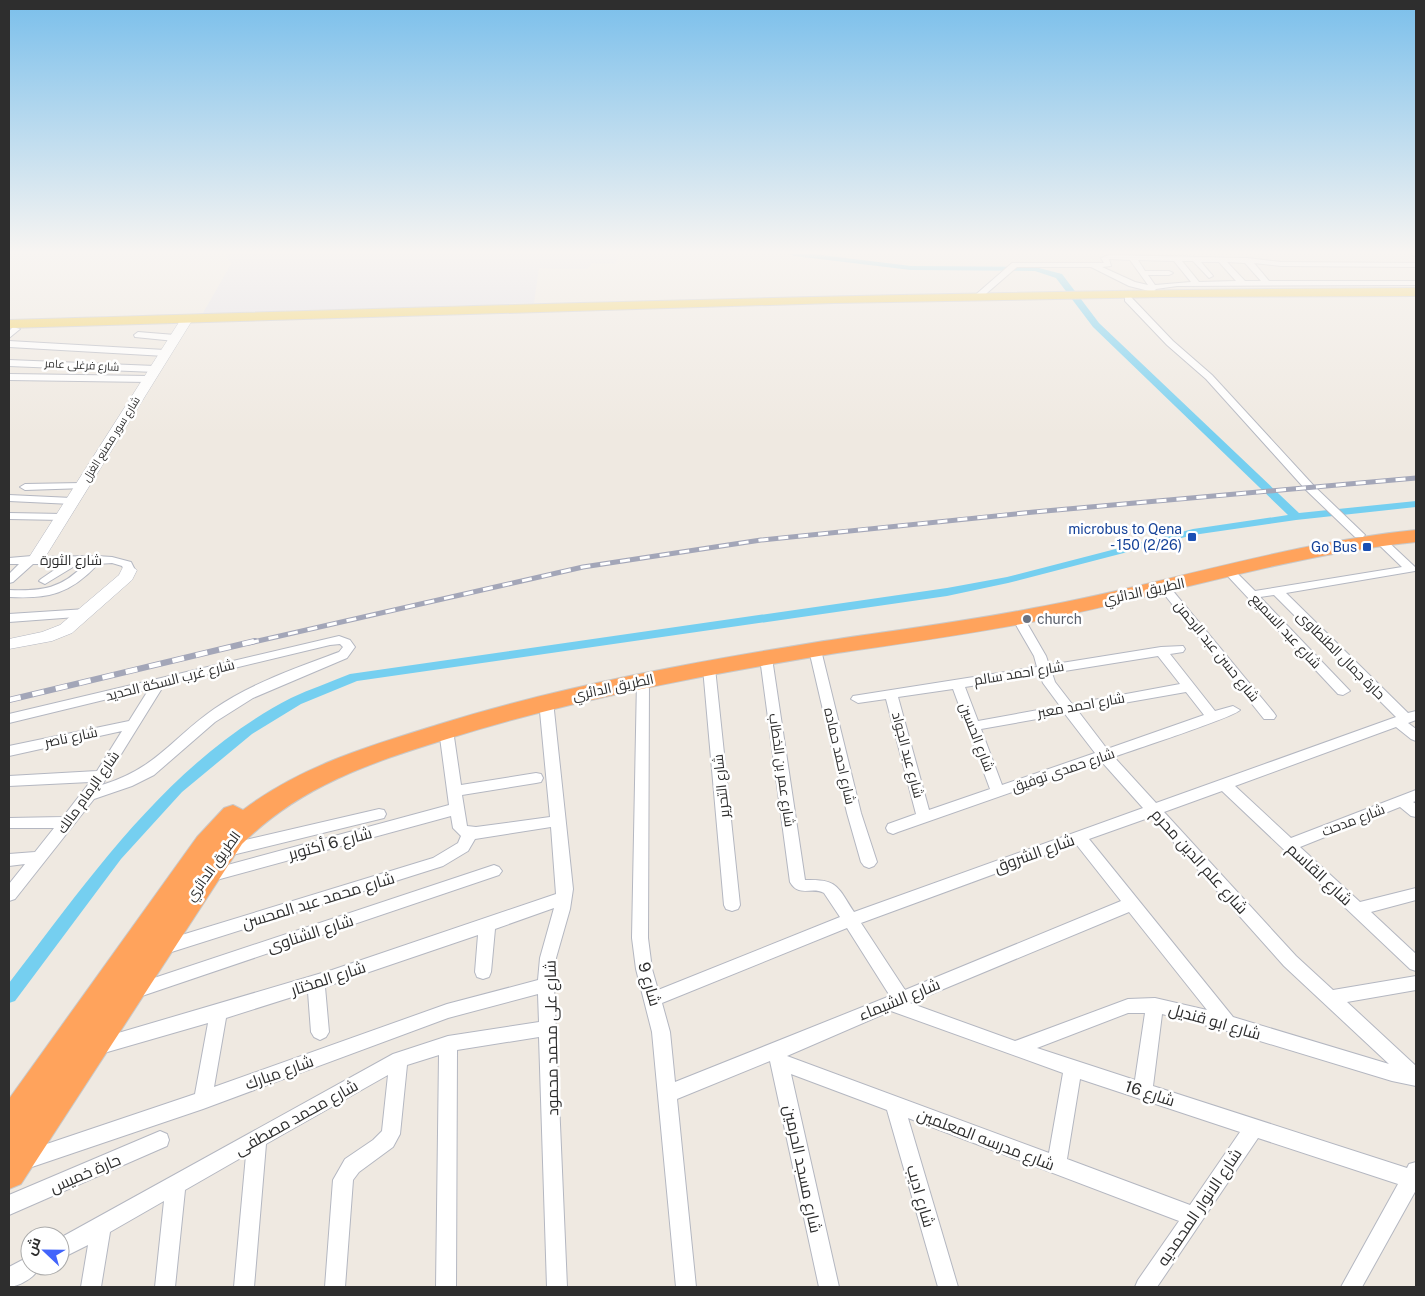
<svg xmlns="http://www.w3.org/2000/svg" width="1425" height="1296" font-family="'Public Sans',Cairo,sans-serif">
  <rect width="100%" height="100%" fill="#efe9e1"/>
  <path fill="#e3e1e8" d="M225,254H619L615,264L592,263L587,269L539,268L534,303L203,313L231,264Z"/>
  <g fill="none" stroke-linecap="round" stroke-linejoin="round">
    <path fill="#75cff0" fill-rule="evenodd" d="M790,254H813L911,266L1035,267L1062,274L1099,323L1299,513L1416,501V507L1296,520L1193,535L1008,583L947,596L357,681L301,704L252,734L182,792L121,859L15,1001L9,1003V983C90,878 169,761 291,698C310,689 331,682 350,674L947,588L1007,577L1193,529L1288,515L1093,327L1056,278L1035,271L911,270L794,256Z"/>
    <g stroke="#b4b7c1" stroke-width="2">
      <path id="street" d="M1411,254H1416V257Z
        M1109,255L1247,258L1281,262L1416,263V267L1281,266L1254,263L1269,281H1416V285L1177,286L1156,289L1153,292L1129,286L1091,267H1017L980,299L973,297L1012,263H1104L1101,258ZM1109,259L1130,260L1148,285L1135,282L1102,267L1111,266ZM1138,260L1174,261L1191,282L1155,285L1148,275H1169L1173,273L1169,271H1145ZM1182,261H1193L1209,278L1213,276L1201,262H1219L1236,281L1199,282ZM1227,262L1245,263L1261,281H1245Z
        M1125,297H1131L1173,341L1212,375L1314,486L1363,533L1365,535L1363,537H1355L1306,490L1206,379L1167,345L1125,301Z
        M13,327L20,329L9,338V331Z
        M138,332L175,335L179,338L175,341L135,337L134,335Z
        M9,341L165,350L169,353L165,356L9,347Z
        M9,360L155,366L159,369L155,372L9,366Z
        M9,374L149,376L153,379L149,382L9,380Z
        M82,483L87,486L86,488L25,490L20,487L25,484Z
        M9,495L72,498L77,501L72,504L9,501Z
        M9,513L63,514L68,517L63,520L9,519Z
        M1379,536L1383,537L1415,567V571L1286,593L1408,713L1416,711V720L1408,723L1416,729V741L1411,739L1396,727L1235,786L1291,838L1416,790V801L1413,802L1416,804V817L1411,816L1400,807L1300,847L1360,902L1416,888V900L1371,912L1416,954V971L1410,969L1222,791L1164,812L1296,956L1333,990L1416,976V990L1347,1002L1416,1066V1086L1392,1081L1227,1031L1162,1014L1153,1086L1407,1168L1409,1164L1416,1162V1190L1362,1287H1341L1398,1184L1258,1138L1157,1287H1135L1138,1280L1179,1221L908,1118L958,1287H938L887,1110L791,1074L839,1287H819L770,1061L677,1099L696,1287H676L652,1032L636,969L632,938L637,680L638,677L643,676L649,680L648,938L652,969L658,990L840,917L824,893C812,886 799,898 790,882L760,658L762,655H770L772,658L805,880C838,879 837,886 854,912L1143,808L1101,761L898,832L893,834L888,832L886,828L888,824L916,814L886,699L858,703L851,699L853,696L1037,667L1034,656L1012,618L1018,614L1024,618L1046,656L1049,665L1161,647L1183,646L1185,649L1183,652L1170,654L1215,711L1233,706L1240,710C1235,717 1130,751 1114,757L1156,803L1396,717L1274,595L1260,597L1350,691L1343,695L1338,694L1223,571L1225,569H1233L1255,591L1402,567L1375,541L1373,539ZM1158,656L1180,684L1072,704L1055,682L1052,673ZM1040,675L1043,683L1060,706L978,721L965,687ZM953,689L990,789L929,810L898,697ZM1186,692L1204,715L1107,749L1078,711ZM1065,714L1095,753L1002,785L981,729ZM1151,817L1284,966L1389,1064L1233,1017L1089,839ZM1076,844L1121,901L905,990L861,923ZM1129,912L1207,1010L1155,998L1128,999L1015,1041L910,1003ZM847,928L890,996L675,1082L670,1032L662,1003ZM891,1011L1063,1073L1049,1153L787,1056ZM1128,1013H1145L1135,1080L1037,1048ZM1080,1079L1240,1132L1190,1205L1067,1159Z
        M32,556L37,557L96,556L112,557L131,562L135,570L129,573L125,572L122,566L112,563L98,564C70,594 49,599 9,597V590C43,591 61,589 85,564H78L45,584L39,581L41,579L63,564H33L13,582L9,583V574L19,564H9V558Z
        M1164,583L1168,585L1274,713L1276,716L1274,719H1264L1160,589L1158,587L1160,585Z
        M86,609L92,613L90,616L9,622V614Z
        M339,636L350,640L355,647L347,658L253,698L215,722L154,775L132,786L94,799L15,899L9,901V884L25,864L9,866V854L35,852L54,828H9V818L63,817L90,782L9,786V776L97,771L122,731L9,756V746L129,721L149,689L9,723V714ZM340,644L343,647L339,652C296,668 252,683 214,709C171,739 157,768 102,785L164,685L330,645Z
        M815,646L821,650L861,813L877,862L874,866L869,868L864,866L861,862L847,813L809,650Z
        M709,664L715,668L740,905L738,909L732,911L726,909L724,905L703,668Z
        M546,697L553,701L573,889L570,909L556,958L554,985L567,1287H547L539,1037L457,1050L456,1287H436L439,1055L407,1065L400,1134L393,1147L359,1172L353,1180L345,1287H325L333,1180L345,1159L373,1140L382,1131L388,1075L266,1144L254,1287H234L246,1155L185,1190L175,1287H155L164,1201L110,1232L101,1287H81L88,1245L60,1259V1238L393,1054L448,1036L539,1022L538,994L448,1018L203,1109L23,1170L16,1168L13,1161L16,1154L23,1152L195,1094L208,1023L97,1055L91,1053L88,1047L91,1041L332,970L556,894L551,827L475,839L468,851L443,866L162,955L156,953L154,948L156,943L162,941L433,858L458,843L461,836L453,828L451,816L209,882L204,880L201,876L204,872L209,870L449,805L439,730L441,727H451L453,730L461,785L536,773L541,774L543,778L541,782L536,783L462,795L467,826L476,827L550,817L539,701ZM554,908L540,958L538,980L447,1004L214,1087L226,1018L308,992L311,1032L314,1037L320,1040L326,1037L329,1032L325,987L478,935L475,972L477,977L483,979L489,977L491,972L495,929Z
        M379,809L384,810L386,814L384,818L224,857L219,855L216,851L219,847L224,845Z
        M494,865L499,867L502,871L499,875L133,999L127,997L125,992L127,987L133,985Z
        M160,1131L167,1134L169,1140L167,1146L9,1215V1195Z
        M30,1256V1266H40C36,1277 20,1286 9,1287V1267Z"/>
    </g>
    <g stroke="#b4b7c1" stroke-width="1">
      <path id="secondary" d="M187,316L193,319L44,559L42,562H30L28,559L181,319Z
        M129,565L137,570L132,580L72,633L52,641L9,649V639L42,632L60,625L119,575L123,567Z"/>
    </g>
    <g stroke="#c9c9c9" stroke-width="2">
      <path id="primary" d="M1416,288V296L1163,297L834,303L9,328V320C478,306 947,290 1416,288Z"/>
    </g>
    <g stroke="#c9c9c9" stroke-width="2">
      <path id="highway" d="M1416,530V542C1288,555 1164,596 1037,621C971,634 904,643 837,653C705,675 574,699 447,739C370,763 300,786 242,844L21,1184L9,1189V1099L197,837L224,808L233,805L243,810C301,766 369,746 437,725C561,686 690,663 818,642C890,631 963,622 1034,608C1162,585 1287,543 1416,530Z"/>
    </g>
    <use href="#street" fill="#fff" fill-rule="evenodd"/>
    <use href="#secondary" fill="#fff" fill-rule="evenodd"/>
    <use href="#primary" fill="#f2d163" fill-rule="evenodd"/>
    <use href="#highway" fill="#ffa35c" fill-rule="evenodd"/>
    <g stroke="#a3a6b8" stroke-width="5">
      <path id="rail-far1" d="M249,643L583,567L761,540L1034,512L1416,478"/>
    </g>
    <g stroke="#a3a6b8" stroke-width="6">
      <path id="rail" d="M9,700L255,641"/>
    </g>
    <use href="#rail-far1" stroke="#fff" stroke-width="3" stroke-dasharray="10" stroke-linecap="butt"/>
    <use href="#rail" stroke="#fff" stroke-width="4.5" stroke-dasharray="12" stroke-linecap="butt"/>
  </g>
  <linearGradient id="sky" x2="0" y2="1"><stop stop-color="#7abfeb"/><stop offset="0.58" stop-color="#f8f5f2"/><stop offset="1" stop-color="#f8f5f2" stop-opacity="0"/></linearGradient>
  <rect width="1425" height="435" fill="url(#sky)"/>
  <g fill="#1a4fb4" stroke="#fff" stroke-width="2">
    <rect x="1187" y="532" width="10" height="10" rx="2.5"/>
    <rect x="1362" y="542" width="10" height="10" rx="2.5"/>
  </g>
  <circle fill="#6b7280" stroke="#fff" stroke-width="2" cx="1027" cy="619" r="5"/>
  <g text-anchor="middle" stroke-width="5" stroke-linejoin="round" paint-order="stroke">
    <g font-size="11" fill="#2e2e2e" stroke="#fff">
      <text transform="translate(82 365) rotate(3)" y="4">شارع فرغلى عامر</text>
      <text transform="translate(111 439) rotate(-58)" y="4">شارع سور مصنع الغزل</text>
    </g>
    <g font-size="14" fill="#164399" stroke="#fff" text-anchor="end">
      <text x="1182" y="534">microbus to Qena<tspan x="1182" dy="16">- 150 (2/26)</tspan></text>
      <text x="1357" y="552">Go Bus</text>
    </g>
    <g font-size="14" fill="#2e2e2e" stroke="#fff">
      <text x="71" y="565">شارع الثورة</text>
      <text transform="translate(1144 591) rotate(-12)" y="5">الطريق الدائري</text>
      <text transform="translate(1286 631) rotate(47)" y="5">شارع عبد السميع</text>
      <text transform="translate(1217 651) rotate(51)" y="5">شارع حسن عبد الرحمن</text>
      <text transform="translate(1341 655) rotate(45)" y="5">حارة جمال الطنطاوى</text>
      <text transform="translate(1019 673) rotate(-9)" y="5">شارع احمد سالم</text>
      <text transform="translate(170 680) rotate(-14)" y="5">شارع غرب السكة الحديد</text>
      <text transform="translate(613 687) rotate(-12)" y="5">الطريق الدائري</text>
      <text transform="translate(1081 705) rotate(-10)" y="5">شارع احمد معبر</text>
      <text transform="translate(71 737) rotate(-12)" y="5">شارع ناصر</text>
      <text transform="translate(977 737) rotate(69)" y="5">شارع الحسين</text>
      <text transform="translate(908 755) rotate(75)" y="5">شارع عبد الجواد</text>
      <text transform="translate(840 756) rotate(77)" y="5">شارع احمد حماده</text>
      <text transform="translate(782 770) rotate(82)" y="5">شارع عمر بن الخطاب</text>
      <text transform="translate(1063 770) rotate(-19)" y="5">شارع حمدى توفيق</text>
      <text transform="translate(721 786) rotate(-96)" y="5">شارع التحرير</text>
      <text transform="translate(88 792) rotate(-55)" y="5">شارع الإمام مالك</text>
      <text transform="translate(1353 820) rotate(-21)" y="5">شارع مدحت</text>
      <text transform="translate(213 866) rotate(-54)" y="5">الطريق الدائري</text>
    </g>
    <g font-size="14" fill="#5b616d" stroke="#fff" text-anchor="start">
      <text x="1037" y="624">church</text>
    </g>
    <g font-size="16" fill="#2e2e2e" stroke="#fff">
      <text transform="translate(330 843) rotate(-15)" y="6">شارع 6 أكتوبر</text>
      <text transform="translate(1034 853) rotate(-20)" y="6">شارع الشروق</text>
      <text transform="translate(1200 861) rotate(48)" y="6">شارع علم الدين محرم</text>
      <text transform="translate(1320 874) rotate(43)" y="6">شارع القاسم</text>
      <text transform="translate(318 900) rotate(-17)" y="6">شارع محمد عبد المحسن</text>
      <text transform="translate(310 933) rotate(-18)" y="6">شارع الشناوى</text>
      <text transform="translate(328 978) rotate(-18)" y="6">شارع المختار</text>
      <text transform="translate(650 984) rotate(74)" y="6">شارع 9</text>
      <text transform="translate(899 999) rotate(-22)" y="6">شارع الشيماء</text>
      <text transform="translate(1215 1021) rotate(16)" y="6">شارع ابو قنديل</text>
      <text transform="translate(551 1038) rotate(-91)" y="6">شارع على محمد محمود</text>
      <text transform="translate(279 1072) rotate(-20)" y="6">شارع مبارك</text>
      <text transform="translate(1150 1093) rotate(18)" y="6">شارع 16</text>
      <text transform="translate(296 1117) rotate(-29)" y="6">شارع محمد مصطفى</text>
      <text transform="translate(986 1139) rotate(21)" y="6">شارع مدرسه المعلمين</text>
      <text transform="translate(803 1169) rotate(78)" y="6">شارع مسجد الحرمين</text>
      <text transform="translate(85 1173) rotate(-23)" y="6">حارة خميس</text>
      <text transform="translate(921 1196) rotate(74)" y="6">شارع اديب</text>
      <text transform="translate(1199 1207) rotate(-56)" y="6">شارع الانوار المحمديه</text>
    </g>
  </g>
  <rect width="1425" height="1296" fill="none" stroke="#2e2e2e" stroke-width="20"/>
  <g transform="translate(45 1251) rotate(292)"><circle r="24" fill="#ffffff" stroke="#ababab"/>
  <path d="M0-4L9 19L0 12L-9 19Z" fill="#4264fb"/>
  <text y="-8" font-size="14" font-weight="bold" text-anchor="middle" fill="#2e2e2e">ش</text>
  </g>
</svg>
